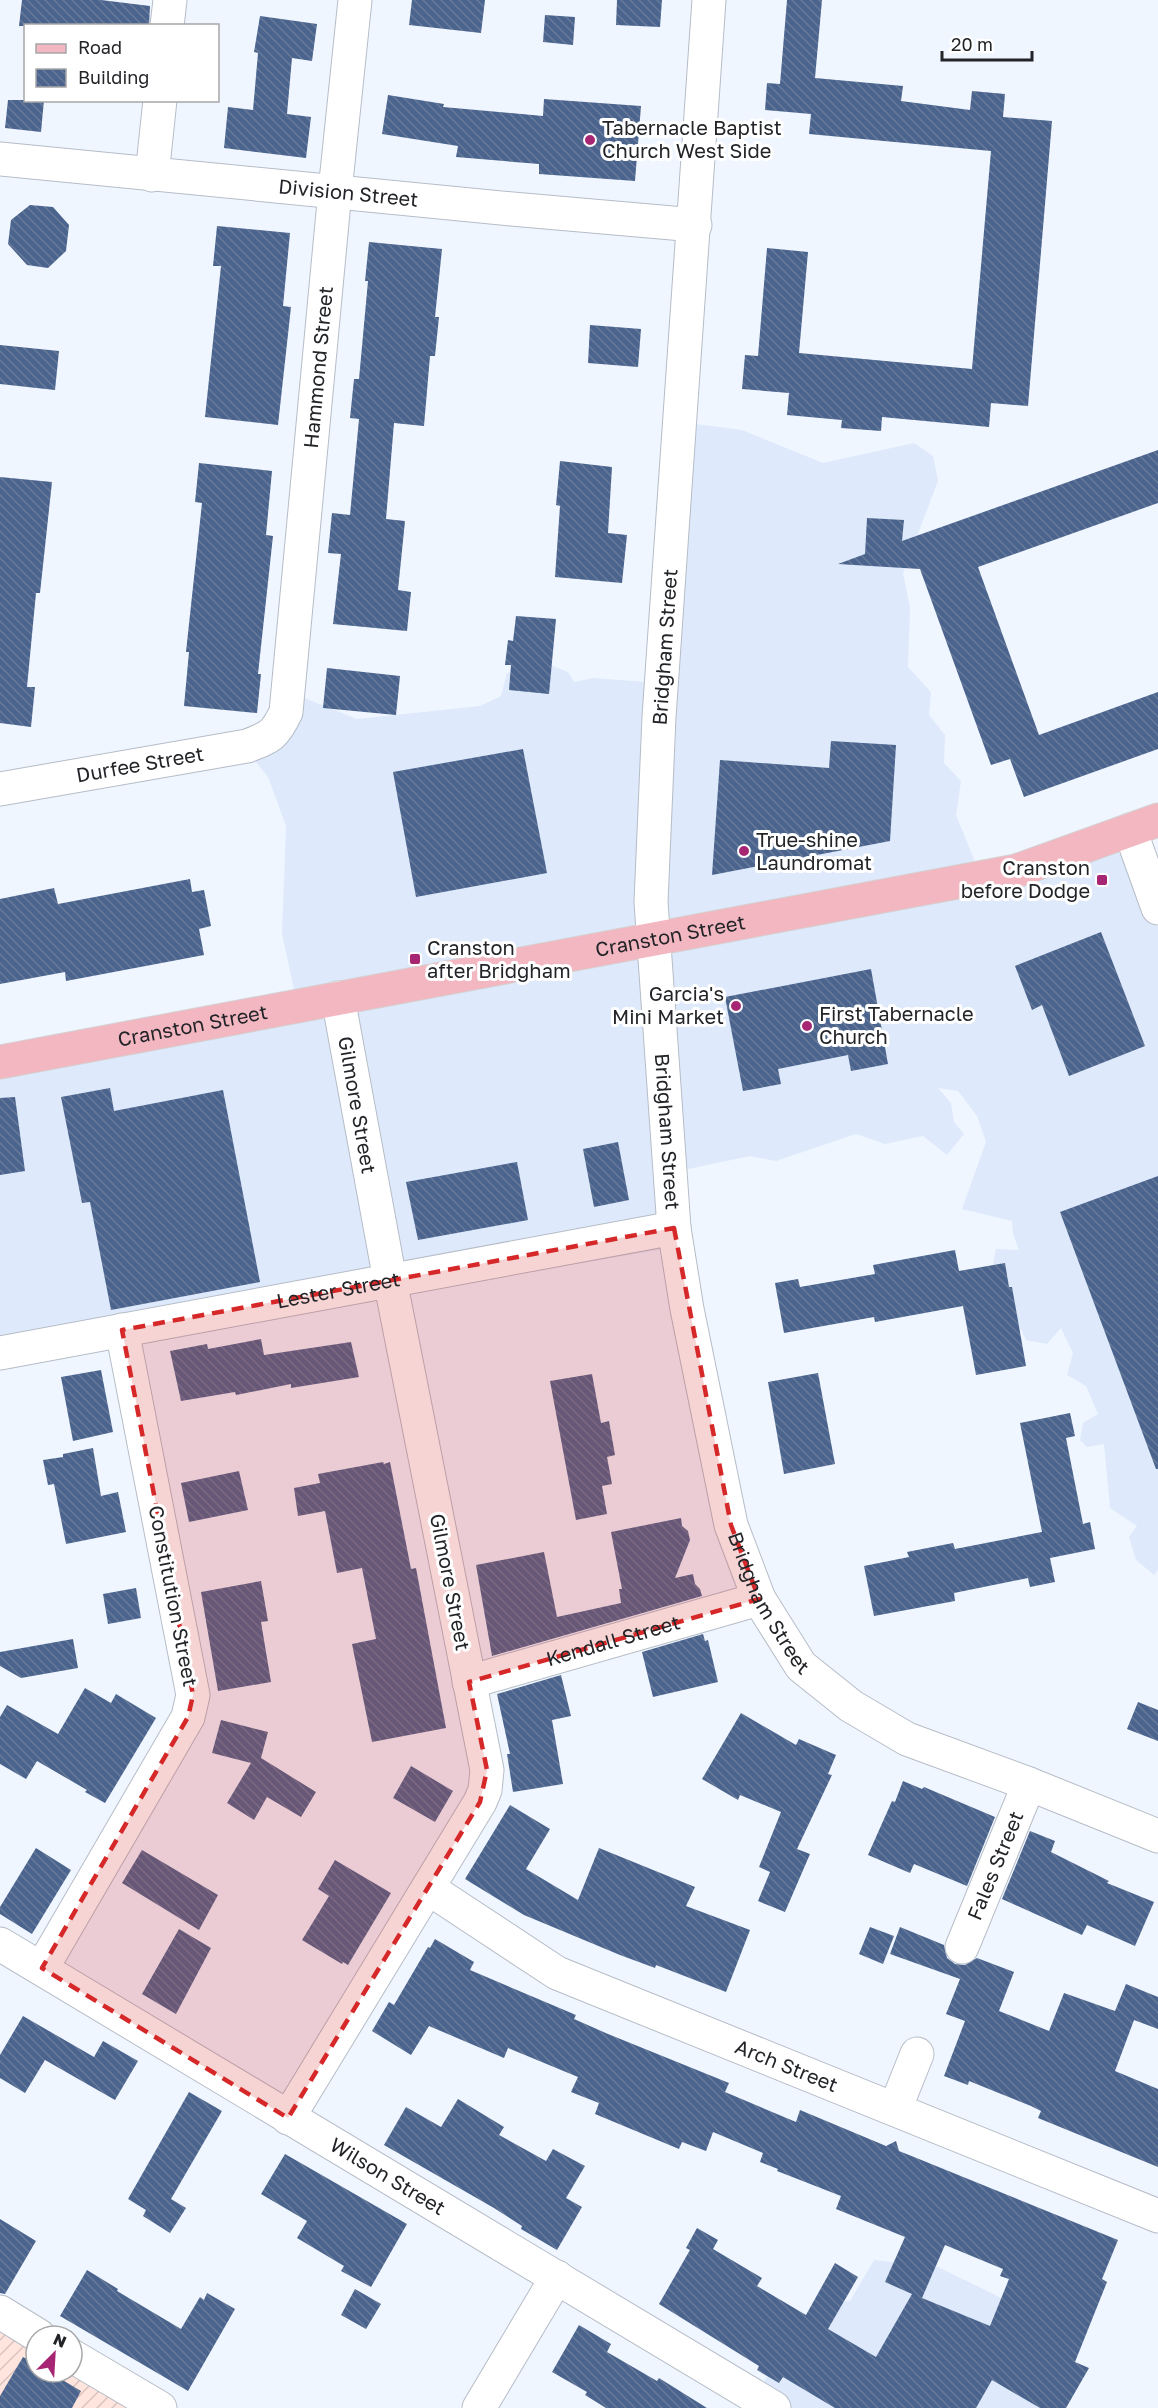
<svg xmlns="http://www.w3.org/2000/svg" width="1158" height="2408" font-family="'Golos Text',sans-serif">
  <defs>
    <pattern id="industrial-furrows" width="10" height="10" patternUnits="userSpaceOnUse" patternTransform="scale(1.5)"><rect width="10" height="10" fill="#ffe5de"/><path d="M-1 1l2-2M0 10L10 0M9 11l2-2" fill="none" stroke="#dac4be"/></pattern>
    <pattern id="building-back-hatch" width="6" height="6" patternUnits="userSpaceOnUse" patternTransform="scale(1.5)"><rect width="6" height="6" fill="#4b648d"/><path d="M-1 5l2 2M0 0l6 6M5-1l2 2" fill="none" stroke="#687a99"/></pattern>
  </defs>
  <rect width="100%" height="100%" fill="#f0f6ff"/>
  <path fill="#dee9fb" d="M688,423L742,430L823,463L914,443L933,456L938,481L903,573L910,608L908,667L931,692L929,715L945,735L944,763L961,781L956,815L986,889L1117,852L1127,855L1158,928V1570L1154,1575L1136,1560L1129,1537L1137,1526L1110,1508L1104,1444L1087,1447L1080,1440L1083,1423L1098,1414L1086,1386L1067,1375L1073,1353L1061,1328L1047,1344L1026,1340L992,1270L996,1249L1019,1250L1013,1234L1012,1221L962,1209L986,1142L977,1116L958,1091L938,1088L951,1103L954,1122L964,1134L947,1155L923,1136L885,1144L856,1134L776,1161L750,1156L679,1171L665,1249L0,1360V1076L300,1017L282,934L286,826L268,777L252,757L294,694L357,719L480,706L501,696L507,673L545,663L568,672L574,682L593,678L659,683Z
    M874,2260L938,2267L1077,2335L1052,2408H762L753,2396L783,2355L834,2302L850,2301Z"/>
  <path fill="url(#industrial-furrows)" d="M0,2319L36,2342V2372H72L145,2408H0Z"/>
  <path fill="url(#building-back-hatch)" fill-rule="evenodd" d="M22,0H101L150,6L149,26H19Z
    M412,0H485L481,33L409,25Z
    M617,0H662L660,27L616,25Z
    M787,0H822L815,78L903,86L901,101L970,110L972,91L1005,94L1003,117L1052,121L1028,406L991,403L989,427L882,417L881,431L841,428L842,420L787,415L789,393L742,389L745,355L758,356L767,248L808,252L799,353L972,369L991,151L809,134L811,114L765,110L767,83L780,84Z
    M545,15L575,17L573,45L543,42Z
    M260,16L317,24L312,61L292,58L287,114L311,117L306,158L224,148L228,107L253,110L258,53L254,52Z
    M388,95L444,104L443,107L543,116L544,99L641,106L635,181L539,174V164L456,157L458,146L382,134Z
    M8,100H44L41,132L5,128Z
    M30,205L53,207L69,225L66,251L48,268L27,265L8,244L11,220Z
    M217,226L290,233L283,306L291,307L278,425L205,417L221,266H213Z
    M369,242L442,249L435,317H439L435,356H430L424,426L394,423L386,519L405,521L398,590L411,592L407,631L333,624L341,554L328,553L332,513L350,515L359,419L350,418L354,379H359L368,281H365Z
    M590,325L641,329L638,367L588,363Z
    M0,345L59,351L55,390L0,384Z
    M1158,450V503L978,567L1039,735L1158,692V749L1024,797L1010,759L991,765L920,569L838,564L865,554L867,518L904,520L902,541Z
    M560,461L612,467L608,533L627,535L622,583L555,577L560,506L556,505Z
    M199,463L272,471L266,535L273,536L258,674H261L257,713L184,706L189,652H186L202,503L195,502Z
    M0,477L52,482L40,593H36L27,687H35L31,727L0,723Z
    M516,616L556,619L549,694L509,690L511,665H505L508,640L513,641Z
    M327,668L400,676L396,715L323,708Z
    M831,741L896,745L890,841L712,875L720,760L829,768Z
    M523,749L547,873L416,897L393,772Z
    M190,879L192,892L204,890L211,926L199,929L204,955L66,981L65,972L0,984V899L54,888L58,904Z
    M1101,932L1145,1046L1069,1076L1042,1005L1032,1010L1015,966Z
    M871,969L888,1064L851,1071L848,1055L778,1069L781,1084L743,1091L725,997Z
    M110,1088L114,1111L223,1090L260,1282L111,1310L90,1202L82,1203L61,1097Z
    M15,1097L25,1171L0,1175V1098Z
    M618,1142L629,1200L594,1207L583,1149Z
    M517,1162L528,1220L418,1240L406,1182Z
    M1158,1176V1469H1156L1060,1212Z
    M955,1250L959,1271L1005,1263L1009,1287H1012L1026,1366L976,1375L963,1306L875,1322L874,1317L784,1333L775,1283L798,1279L800,1287L875,1274L873,1265Z
    M261,1339L264,1355L351,1342L359,1377L291,1388V1384L236,1395L235,1392L181,1401L170,1351L207,1344L208,1349Z
    M101,1370L113,1432L73,1441L61,1377Z
    M818,1373L835,1464L784,1474L768,1382Z
    M592,1374L601,1423L609,1421L615,1455L607,1457L612,1484L602,1486L607,1514L576,1520L550,1381Z
    M1070,1413L1075,1436L1066,1438L1083,1524L1090,1522L1095,1549L1050,1558L1055,1582L1030,1587L1028,1578L954,1593L955,1601L874,1616L864,1566L909,1557L907,1552L953,1543L955,1549L1042,1532L1020,1423Z
    M93,1448L101,1496L118,1492L126,1532L66,1544L54,1484L48,1485L43,1460L63,1457V1454Z
    M383,1462L384,1464L390,1462L411,1569L416,1568L446,1728L372,1742L352,1644L376,1639L362,1568L337,1573L325,1511L298,1516L294,1488L320,1483L318,1474Z
    M239,1471L248,1510L189,1522L181,1483Z
    M681,1518L682,1526L688,1531L690,1540L675,1578L693,1574L695,1584L700,1589L702,1596L492,1656L476,1565L544,1552L557,1617L621,1603L619,1589H622L611,1532Z
    M261,1581L268,1621L261,1622L271,1682L218,1691L201,1592Z
    M136,1588L141,1618L108,1624L103,1594Z
    M703,1634L705,1641L708,1640L718,1682L653,1697L642,1652Z
    M73,1639L78,1668L21,1678L0,1666V1652Z
    M561,1675L571,1716L552,1720L563,1784L513,1792L507,1754H510L497,1694Z
    M85,1688L111,1703L116,1694L156,1718L105,1803L85,1792L87,1790L37,1761L26,1779L0,1764V1717L7,1705L58,1734Z
    M1138,1702L1158,1710V1741L1127,1729Z
    M741,1713L796,1745L799,1739L836,1755L828,1774L832,1775L797,1849L810,1854L785,1912L758,1901L770,1872L759,1867L781,1812L740,1795L738,1800L702,1779Z
    M221,1720L268,1732L261,1758L316,1792L301,1817L267,1797L254,1820L227,1803L251,1763L212,1753Z
    M411,1766L453,1791L435,1822L393,1798Z
    M903,1781L922,1789L924,1787L995,1817L967,1886L914,1864L910,1873L868,1855L892,1801L895,1802Z
    M510,1805L550,1829L526,1869L578,1900L599,1848L695,1887L686,1906L750,1930L726,1992L656,1965L655,1968L620,1955L524,1915L465,1879Z
    M1030,1831L1055,1841L1051,1852L1109,1881L1107,1883L1154,1902L1135,1946L1087,1925L1082,1935L1002,1899Z
    M36,1848L71,1870L32,1934L0,1914V1907Z
    M142,1850L218,1895L199,1930L122,1883Z
    M335,1860L391,1893L348,1965L343,1962L342,1964L302,1940L329,1896L318,1889Z
    M870,1927L894,1936L883,1964L859,1954Z
    M900,1927L944,1945L947,1958L955,1964L965,1965L977,1958L1014,1972L999,2011L1049,2031L1064,1993L1115,2011L1126,1984L1158,1997V2029L1134,2020L1115,2071L1158,2089V2167L1038,2118L1041,2111L1031,2106L969,2081L968,2085L944,2076L965,2021L946,2014L960,1979L890,1954Z
    M179,1929L211,1948L176,2014L142,1994Z
    M435,1939L474,1962L470,1970L576,2015L574,2019L608,2034L729,2083L725,2092L796,2122L800,2110L886,2146L896,2141L899,2151L914,2157L1118,2240L1102,2279L1107,2282L1075,2362L1089,2368L1066,2408H1040L992,2380L976,2408H835L783,2377L779,2383L757,2370L759,2366L659,2304L690,2250L686,2248L697,2228L718,2240L713,2249L762,2278L757,2286L806,2315L835,2263L858,2277L828,2329L876,2357L912,2294L885,2282L905,2237L836,2209L841,2196L777,2171L778,2169L760,2162L763,2153L713,2132L706,2151L682,2142L679,2149L595,2114L599,2103L571,2092L578,2077L508,2048L504,2058L429,2026L411,2055L372,2031L389,2002L394,2005L428,1947L430,1948ZM945,2245L1003,2269L1000,2276L1009,2279L990,2326L922,2298Z
    M23,2016L94,2057L103,2041L138,2061L115,2100L45,2060L25,2093L0,2078V2055Z
    M189,2092L222,2111L171,2199L186,2208L170,2233L143,2216L146,2210L128,2199Z
    M458,2099L504,2127L499,2135L546,2161L553,2149L585,2166L566,2198L582,2207L557,2250L521,2229L522,2226L494,2208L384,2145L406,2107L441,2127Z
    M285,2154L407,2224L371,2287L341,2271L344,2266L297,2238L307,2221L261,2194Z
    M0,2219L36,2241L5,2294L0,2293Z
    M87,2270L118,2289L117,2291L181,2329L200,2297L204,2300L207,2293L235,2309L188,2391L60,2316Z
    M355,2289L381,2304L366,2329L341,2315Z
    M579,2325L611,2344L607,2352L657,2381L659,2378L707,2408H606L585,2395L587,2392L552,2372Z
    M23,2357L36,2364V2372H49L81,2391L72,2408H0V2396Z"/>
  <g fill="none" stroke-linecap="round" stroke-linejoin="round">
    <g stroke="#b6bdc7" stroke-width="35">
      <g id="minor">
        <path id="s1" d="M709,0L659,717L651,902L674,1228L687,1309L731,1525L759,1599L801,1666L851,1706L907,1739L1029,1784L1158,1836"/>
        <path d="M167,26L170,0"/>
        <path id="s2" d="M0,159L512,209L695,225"/>
        <path d="M152,175L160,100"/>
        <path id="s3" d="M0,789L247,746C271,737 275,735 286,712L335,191L355,0"/>
        <path d="M1130,830L1158,908"/>
        <path id="s4" d="M0,1353L674,1228"/>
        <path id="s5" d="M469,1682L759,1599"/>
        <path id="s6" d="M428,1888L557,1973L1158,2216"/>
        <path id="s7" d="M0,1944L774,2408"/>
        <path id="s8" d="M962,1947L1029,1784"/>
        <path d="M42,1968L188,1717L193,1695L122,1330"/>
        <path d="M895,2109L917,2054"/>
        <path d="M288,2118L480,1802L485,1790L487,1770L390,1280L338,998"/>
        <path d="M0,2312L39,2336"/>
        <path d="M72,2356L160,2408"/>
        <path d="M479,2408L557,2277"/>
      </g>
    </g>
    <g stroke="#d3d3d4" stroke-width="35">
      <g id="major">
        <path id="s9" d="M0,1062L1016,871L1158,820"/>
      </g>
    </g>
    <use href="#minor" stroke="#fff" stroke-width="33"/>
    <use href="#major" stroke="#f2b7c1" stroke-width="33"/>
  </g>
  <path fill="#d62828" fill-opacity="0.2" stroke="#d62828" stroke-width="4.5" stroke-dasharray="12 8" stroke-linejoin="round" d="M674,1228L731,1525L759,1599L469,1682L487,1770L480,1802L288,2118L42,1968L188,1717L193,1695L122,1330Z"/>
  <g fill="#a72674" stroke="#fff" stroke-width="2">
    <circle cx="590" cy="140" r="6"/>
    <circle cx="744" cy="851" r="6"/>
    <rect x="1096" y="874" width="12" height="12" rx="3"/>
    <rect x="409" y="953" width="12" height="12" rx="3"/>
    <circle cx="736" cy="1006" r="6"/>
    <circle cx="807" cy="1026" r="6"/>
  </g>
  <g text-anchor="middle" stroke-width="6" stroke-linejoin="round" paint-order="stroke">
    <g font-size="20" fill="#222428" stroke="#fff" text-anchor="start">
      <text x="602" y="135">Tabernacle Baptist<tspan x="602" dy="23">Church West Side</tspan></text>
      <text x="756" y="847">True-shine<tspan x="756" dy="23">Laundromat</tspan></text>
      <text x="1090" y="875" text-anchor="end">Cranston<tspan x="1090" dy="23">before Dodge</tspan></text>
      <text x="427" y="955">Cranston<tspan x="427" dy="23">after Bridgham</tspan></text>
      <text x="724" y="1001" text-anchor="end">Garcia's<tspan x="724" dy="23">Mini Market</tspan></text>
      <text x="819" y="1021">First Tabernacle<tspan x="819" dy="23">Church</tspan></text>
    </g>
    <g font-size="20" fill="#222428" stroke="#fff">
      <text dy="7" stroke="none"><textPath href="#s2" startOffset="350">Division Street</textPath></text>
      <text dy="7" stroke="none"><textPath href="#s3" startOffset="651">Hammond Street</textPath></text>
      <text transform="translate(665 647) rotate(-86)" y="7">Bridgham Street</text>
      <text dy="7" stroke="none"><textPath href="#s3" startOffset="142">Durfee Street</textPath></text>
      <text dy="7" stroke="none"><textPath href="#s9" startOffset="682">Cranston Street</textPath></text>
      <text dy="7" stroke="none"><textPath href="#s9" startOffset="196">Cranston Street</textPath></text>
      <text transform="translate(357 1105) rotate(80)" y="7">Gilmore Street</text>
      <text dy="7" stroke="none"><textPath href="#s1" startOffset="1134">Bridgham Street</textPath></text>
      <text dy="7" stroke="none"><textPath href="#s4" startOffset="344">Lester Street</textPath></text>
      <text transform="translate(450 1582) rotate(79)" y="7">Gilmore Street</text>
      <text transform="translate(173 1596) rotate(79)" y="7">Constitution Street</text>
      <text dy="7" stroke="none"><textPath href="#s1" startOffset="1620">Bridgham Street</textPath></text>
      <text dy="7" stroke="none"><textPath href="#s5" startOffset="150">Kendall Street</textPath></text>
      <text dy="7" stroke="none"><textPath href="#s8" startOffset="88">Fales Street</textPath></text>
      <text dy="7" stroke="none"><textPath href="#s6" startOffset="402">Arch Street</textPath></text>
      <text dy="7" stroke="none"><textPath href="#s7" startOffset="452">Wilson Street</textPath></text>
    </g>
  </g>
  <rect x="24" y="24" width="195" height="78" fill="#ffffff" stroke="#a7a7a9" stroke-width="1.5"/>
  <rect x="36" y="44" width="30" height="9" fill="#f2b7c1" stroke="#a7a7a9" stroke-width="1.5"/>
  <text x="78" y="54" font-size="18" fill="#222428">Road</text>
  <rect x="36" y="69" width="30" height="18" fill="url(#building-back-hatch)" stroke="#a7a7a9" stroke-width="1.5"/>
  <text x="78" y="84" font-size="18" fill="#222428">Building</text>
  <g transform="translate(54 2354) rotate(24)"><circle r="28" fill="#ffffff" stroke="#a7a7a9" stroke-width="1.5"/>
  <path d="M0-4.5L10 22L0 15L-10 22Z" fill="#a72674"/>
  <text y="-9" font-size="16" font-weight="bold" text-anchor="middle" fill="#222428">N</text>
  </g>
  <path d="M942 51v9h90v-9" fill="none" stroke="#222428" stroke-width="3"/>
  <text x="951" y="51" font-size="18" fill="#222428" stroke="#ffffff" stroke-width="4.5" paint-order="stroke">20 m</text>
</svg>
